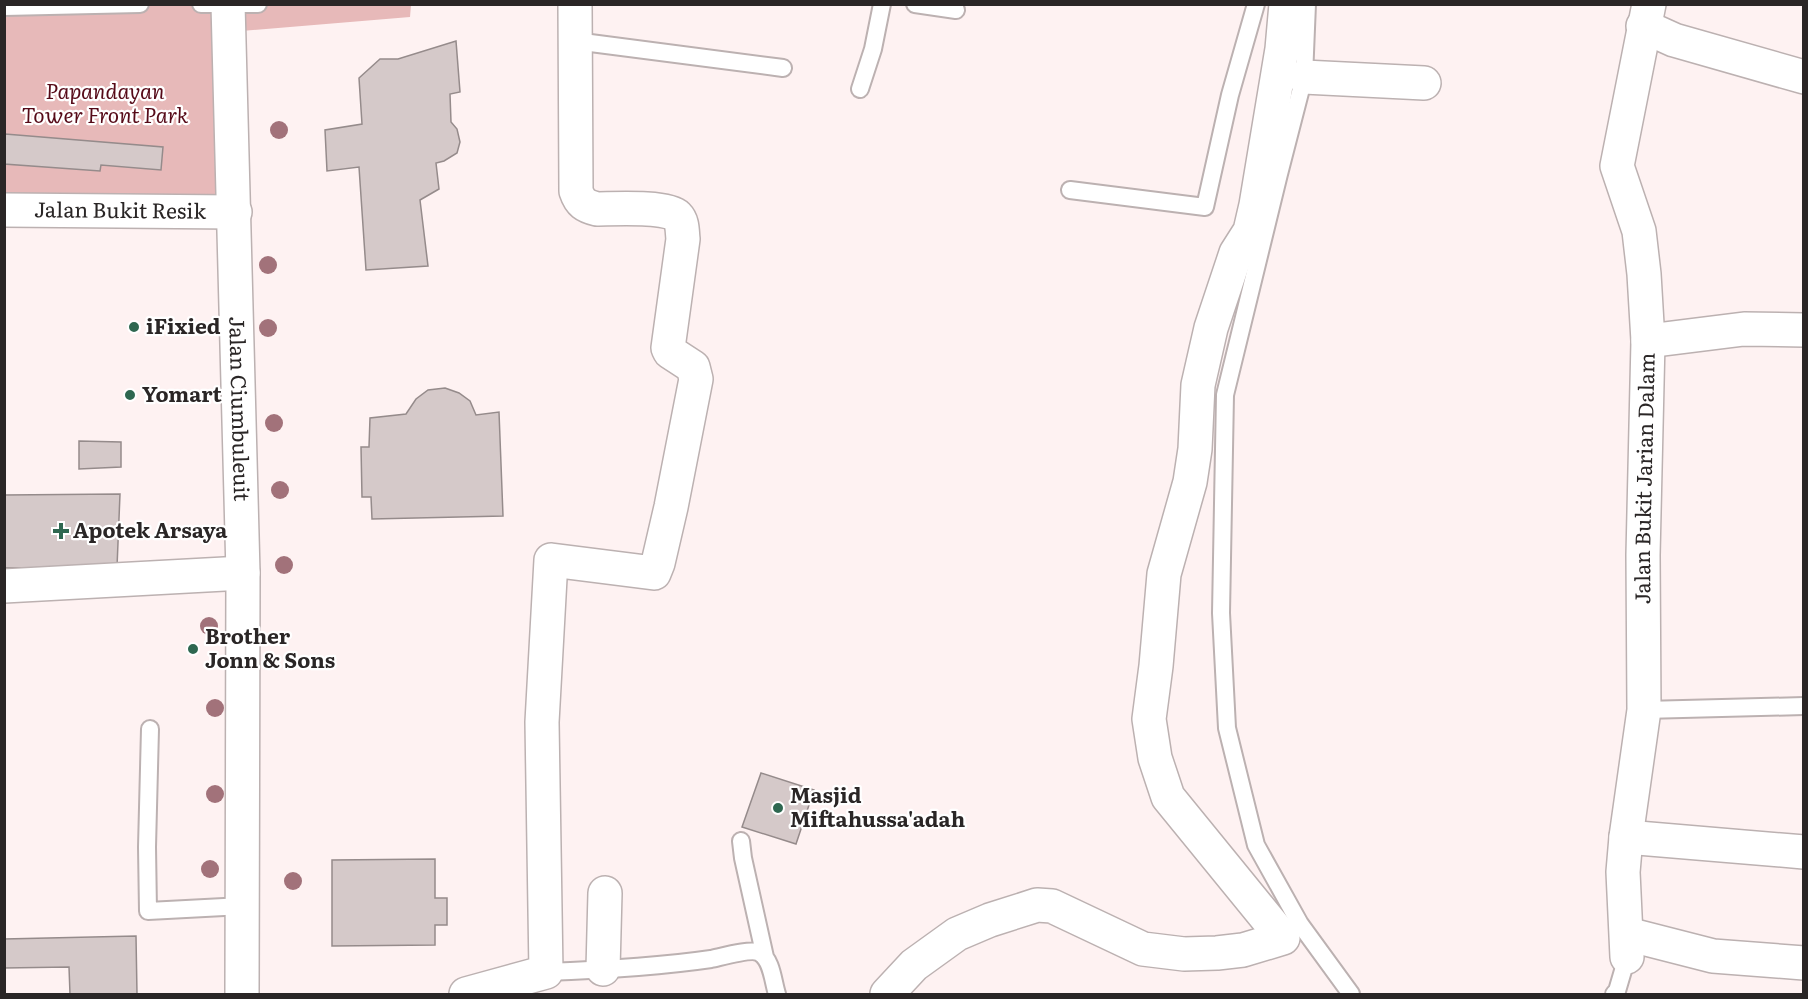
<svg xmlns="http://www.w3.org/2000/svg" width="1808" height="999" font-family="Literata,serif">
  <rect width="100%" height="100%" fill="#fef2f2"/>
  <path fill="#e7b9b9" d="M4,5H411L410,17L218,33L225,200L5,207Z"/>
  <path fill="#d5c9c9" stroke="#958b8b" stroke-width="1.5" d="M456,41L460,92L450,94L451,122L457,129L460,142L457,153L444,161L436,163L439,189L420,200L428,266L366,270L359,167L327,171L325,130L362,124L359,78L380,59H398Z
    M5,134L163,147L161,170L101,165L100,171L4,164Z
    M445,388L459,393L470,401L476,415L499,412L503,516L372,519L371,497H362L361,447H369L370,418L406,414L416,399L428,390Z
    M79,441L121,442V467L79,469Z
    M120,494L117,567L4,568V495Z
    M761,773L814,790L796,844L742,827Z
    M435,859V898H447V925H435V945L332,946V860Z
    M136,936L137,994H70L69,967L4,968V939Z"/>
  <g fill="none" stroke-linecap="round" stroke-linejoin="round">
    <g stroke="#bcb1b1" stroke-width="20">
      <path id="lane" d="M201,4H258
        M915,4L956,10
        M1307,4L1304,77L1279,174L1225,395L1221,613L1227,728L1256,845L1300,924L1351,994
        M4,7L140,4
        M575,41L783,68
        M860,89L873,49L882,4
        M1070,190L1205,207L1230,95L1256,4
        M1644,710L1804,706
        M150,729L147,847L148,911L243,906
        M741,841L743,858L765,957
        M546,972C600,970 656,967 711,959C721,957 752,948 760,953C772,960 773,982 777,994
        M1614,994L1617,991L1627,957"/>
    </g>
    <g stroke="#bcb1b1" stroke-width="36">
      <g id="street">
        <path d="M1643,26L1674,40L1804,77"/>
        <path d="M1304,77L1424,83"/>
        <path id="s1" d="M4,210L235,212"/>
        <path d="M1648,341L1744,329L1804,330"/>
        <path d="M4,586L243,573"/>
        <path d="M1626,837L1804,852"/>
        <path d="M1627,934L1713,956L1804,963"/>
        <path id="s2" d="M1627,957L1623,872L1626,837L1644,710L1643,555L1648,341L1644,274L1639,231L1617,166L1649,4"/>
        <path d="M603,969L605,893"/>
        <path d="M466,994L546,972L542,722L551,560L654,573L658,563L671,507L696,379L693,367L670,352L668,348L683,239C682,231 683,222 677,216C667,206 613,209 597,209C585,206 580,203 576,191L575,4"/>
        <path d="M887,994L914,965L957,934L990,920L1037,905L1052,906L1143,949L1184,954L1217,953L1243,950L1283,938L1168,797L1155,758L1149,719L1156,666L1164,574L1190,482L1195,449L1198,385L1211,328L1236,253L1250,231L1256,205L1282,49L1286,4"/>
      </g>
    </g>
    <g stroke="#bcb1b1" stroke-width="36">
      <g id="secondary">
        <path id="s3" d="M228,4L243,573L242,994"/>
      </g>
    </g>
    <use href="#lane" stroke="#fff" stroke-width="16"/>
    <use href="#street" stroke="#fff" stroke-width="33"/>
    <use href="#secondary" stroke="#fff" stroke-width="33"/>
  </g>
  <g fill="#a2727a">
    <circle cx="279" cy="130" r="9"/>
    <circle cx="268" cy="265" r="9"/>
    <circle cx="268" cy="328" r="9"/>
    <circle cx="274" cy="423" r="9"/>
    <circle cx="280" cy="490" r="9"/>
    <circle cx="284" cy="565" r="9"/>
    <circle cx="209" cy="626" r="9"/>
    <circle cx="215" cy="708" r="9"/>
    <circle cx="215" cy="794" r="9"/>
    <circle cx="210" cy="869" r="9"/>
    <circle cx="293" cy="881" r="9"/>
  </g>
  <g fill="#2e6750" stroke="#fff" stroke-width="2">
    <circle cx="134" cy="327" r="6"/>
    <circle cx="130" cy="395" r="6"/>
    <path d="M58 522h6v6h6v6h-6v6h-6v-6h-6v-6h6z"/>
    <circle cx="193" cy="649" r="6"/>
    <circle cx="778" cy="808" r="6"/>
  </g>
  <g text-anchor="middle" stroke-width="4.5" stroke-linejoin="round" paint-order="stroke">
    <g font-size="21" font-style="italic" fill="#560a18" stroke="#fff">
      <text x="105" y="99">Papandayan<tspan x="105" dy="24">Tower Front Park</tspan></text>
    </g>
    <g font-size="21" fill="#2a2626" stroke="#fff">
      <text dy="7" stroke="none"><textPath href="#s1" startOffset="116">Jalan Bukit Resik</textPath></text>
      <text dy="7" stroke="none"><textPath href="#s3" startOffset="405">Jalan Ciumbuleuit</textPath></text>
      <text dy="7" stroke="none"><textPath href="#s2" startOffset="480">Jalan Bukit Jarian Dalam</textPath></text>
    </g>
    <g font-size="21" font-weight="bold" fill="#2a2626" stroke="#fff" text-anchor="start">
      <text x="146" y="334">iFixied</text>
      <text x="142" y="402">Yomart</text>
      <text x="73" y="538">Apotek Arsaya</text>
      <text x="205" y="644">Brother<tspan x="205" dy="24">Jonn &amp; Sons</tspan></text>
      <text x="790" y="803">Masjid<tspan x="790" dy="24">Miftahussa'adah</tspan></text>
    </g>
  </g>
  <rect width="1808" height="999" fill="none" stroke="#2a2626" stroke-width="12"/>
</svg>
